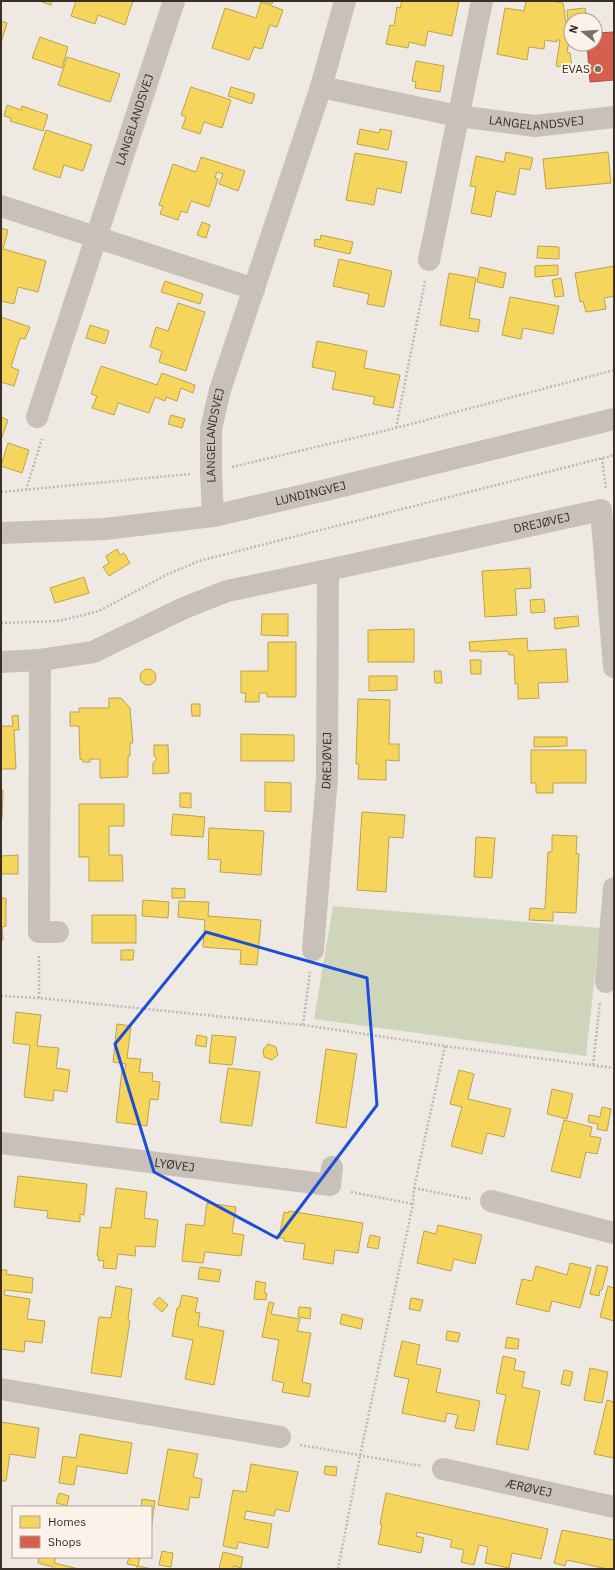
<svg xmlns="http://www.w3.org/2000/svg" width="615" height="1570" font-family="'IBM Plex Sans',sans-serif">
  <rect width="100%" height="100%" fill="#eee9e2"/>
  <path fill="#cfd5bb" d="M333,906L600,928L586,1056L314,1019Z"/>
  <path fill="#f6d55c" stroke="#bda34c" d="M39,1H52L51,5Z
    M76,1H133L125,25L98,15L95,24L71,16Z
    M262,1H273L272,4Z
    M402,1H459L452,36L428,31L425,46L409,42L408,48L386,44L390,25L394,26L397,7L400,8Z
    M526,1H553L563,3L569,41L567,52L570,53L572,68L556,66L560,40H557V42L545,40L544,49L529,47L527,60L497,54L505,8L524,11Z
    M261,2L283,10L277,27L270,25L262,49L254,47L249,60L212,48L225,8L256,18Z
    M585,8L587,20H571V32H569L567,10Z
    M1,21L7,23L1,43Z
    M40,37L68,47L62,68L32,58Z
    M67,57L120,74L110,102L58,85Z
    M416,61L444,66L440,92L415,88L416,82L412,81Z
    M191,87L231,100L222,128L204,122L200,134L182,128L186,117L181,115Z
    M231,87L255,94L252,104L228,96Z
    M7,105L21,110L22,106L48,115L43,131L10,121L11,118L4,116Z
    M360,129L379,133L380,129L392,131L388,150L357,144Z
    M46,130L92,145L83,171L64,165L60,178L33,169Z
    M506,152L533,158L530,170L520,168L515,195L496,191L491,217L471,213L476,187L470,186L476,156L504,162Z
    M608,152L611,183L546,189L543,159Z
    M355,153L407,162L401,193L377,188L374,205L346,200Z
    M201,157L245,171L238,191L219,184L223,174L217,172L215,178L218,179L209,207L191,201L187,213L181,211L178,220L160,214L163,206L159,205L173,164L196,172Z
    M202,222L210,225L206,238L197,235Z
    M1,228L8,230L3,249L46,261L38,292L18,287L14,304L1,301Z
    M321,235L353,242L350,254L314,246L315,239L320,240Z
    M538,246L559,247V259L537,258Z
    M339,259L392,271L384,307L367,304L369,294L333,286Z
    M558,265V275L535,277V266Z
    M614,266V296L604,298L606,309L586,312L583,301L580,302L575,273Z
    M480,267L506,273L503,288L477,282Z
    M449,273L476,278L469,318L480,320L478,332L440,325Z
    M561,278L564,296L555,297L552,280Z
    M165,281L203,294L200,304L161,292Z
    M510,297L559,306L553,334L523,328L521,339L502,335Z
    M178,303L205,312L186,371L159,362L162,351L150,347L156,327L168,331Z
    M1,317L30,327L25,339L20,338L11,367L19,370L14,386L1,382Z
    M90,325L109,331L105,344L86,338Z
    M317,341L367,351L364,368L400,375L393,408L373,404L375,397L332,389L336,372L312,367Z
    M101,366L157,385L162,373L195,385L193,393L181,388L177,401L166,397L165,401L155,397L149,413L118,403L114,415L92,408L97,396L91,394Z
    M171,415L185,419L182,428L168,424Z
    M1,417L8,420L1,440Z
    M8,443L29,450L22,473L1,466Z
    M117,549L120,555L124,553L130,563L109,576L103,567L109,563L106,556Z
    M530,568L531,588L515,589L517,615L485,617L482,571Z
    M84,577L89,593L55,603L50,588Z
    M544,599L545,612L531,613L530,600Z
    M262,614H288V636L261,635Z
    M578,616L579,626L555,629L554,618Z
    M414,629V662H368V630Z
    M527,638L528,651L566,649L568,682L538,683L539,698L518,699V684H515L514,655H509L508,651L481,652L480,651H470L469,642Z
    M268,642H296V697H267V693H259V702H245L246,693H241V671H268Z
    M470,660H481V674H471Z
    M140 677a8 8 0 1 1 16 0a8 8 0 1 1-16 0Z
    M434,671H441L442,683H435Z
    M369,676H397V690L369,691Z
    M109,698H121L130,708L133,743H130V756H128V777L100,778V759H90V762H83V760L80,759L79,726H70V712H79V708H109Z
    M358,699L390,700L389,744H399V761L386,760V780L358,779L359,764H356Z
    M191,704H200V716H192Z
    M18,715L19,730H14L16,769H1V726H13L12,716Z
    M241,734L294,735V761H241Z
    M534,737H567V746L534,747Z
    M154,745H168L169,773L153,774V763L157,759L154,756Z
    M531,750H586V783H553V793H536V783H531Z
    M265,782L291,783V812L265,811Z
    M1,790H3L2,819H1Z
    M180,793H191V808L180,807Z
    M79,804H124V826H109V855H122L123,881H89V857H79Z
    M362,812L405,815L403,838L389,837L386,892L357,890Z
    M173,814L205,817L203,837L171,835Z
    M209,828L264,831L261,875L220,872L221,860L208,859Z
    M552,835L577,836L576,853L579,854L576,913L553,912V921L529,920L530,908L545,909L548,852H552Z
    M476,837L495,838L492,878L474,877Z
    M18,855V874H1V856Z
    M172,888L185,889V898H172Z
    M1,898H6V926L2,927L3,940H1Z
    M143,900L169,902L168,918L142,916Z
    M179,901L209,902L208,916L261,920L257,965L240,964L241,950L203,947L205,920L178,917Z
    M92,915H136V943H92Z
    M121,950H134L133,960H121Z
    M16,1012L41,1015L37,1046L59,1048L56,1068L70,1070L67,1092L54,1090L53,1101L24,1097L30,1045L13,1043Z
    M117,1024L131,1026L127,1058L141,1059L139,1072L153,1073L152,1081L160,1082L158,1100L150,1099L147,1126L116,1122L122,1070H125L126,1064L113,1062Z
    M197,1035L207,1037L206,1047L195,1045Z
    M212,1035L236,1037L232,1065L209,1063Z
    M268,1044L276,1047L278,1055L272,1060L264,1057L263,1050Z
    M326,1049L357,1054L346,1128L316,1123Z
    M228,1068L260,1072L252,1126L220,1122Z
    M459,1070L474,1074L468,1099L511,1109L504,1137L487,1133L482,1154L451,1146L462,1107L450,1104Z
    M552,1089L573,1094L567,1119L547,1114Z
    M602,1107L611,1109L607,1131L597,1129L598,1124L588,1122L589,1115L600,1117Z
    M564,1120L592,1127L590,1136L601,1138L597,1154L586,1152L580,1178L551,1171Z
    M18,1176L87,1184L84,1215L80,1214V1222L47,1218L48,1211L14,1207Z
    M116,1188L147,1192L144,1218L158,1220L155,1247L136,1246L135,1256L118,1254L116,1269L103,1268L104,1261L98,1260L99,1256H97L100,1227L111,1228Z
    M207,1203L236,1207L232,1233L244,1235L241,1256L205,1252L203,1263L182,1261L186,1224L204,1226Z
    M289,1211L363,1223L358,1253L335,1250L333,1264L303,1259L305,1244L284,1241V1238H279L284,1212L288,1213Z
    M438,1225L482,1235L475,1264L454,1259L451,1271L417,1263L424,1231L436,1234Z
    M370,1235L380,1237L378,1249L367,1247Z
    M570,1263L591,1268L580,1308L552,1301L549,1312L516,1304L522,1279L532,1281L536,1266L567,1275Z
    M597,1265L608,1267L602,1290H600L599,1296L590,1294Z
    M200,1267L221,1270L219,1282L198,1279Z
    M1,1270H7L6,1274L33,1278L32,1293L5,1290L4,1295L30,1299L27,1319L45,1321L42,1343L25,1341L24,1352L1,1349Z
    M256,1281L266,1283L264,1293H267L266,1300L254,1299Z
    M116,1286L132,1289L128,1320L130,1321L121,1377L91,1373L99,1317L111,1318Z
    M608,1286L614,1288V1321L600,1317Z
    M182,1295L198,1298L195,1312L200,1313L198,1326L224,1331L214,1385L185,1379L193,1340L172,1336L177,1308H179Z
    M159,1297L168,1305L162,1312L153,1304Z
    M411,1298L423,1300L420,1311L409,1309Z
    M269,1302L274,1303L271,1314L300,1319L297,1331L311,1333L302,1382L311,1384L309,1397L282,1392L284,1383L272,1380L279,1340L262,1337Z
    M299,1307L311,1308L310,1319L298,1317Z
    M342,1314L363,1319L361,1329L340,1324Z
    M447,1331L460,1333L458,1342L446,1340Z
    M507,1337L519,1339L518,1349L505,1348Z
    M402,1341L420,1345L416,1364L441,1369L436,1392L480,1401L474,1431L455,1428L458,1415L447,1413L445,1422L402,1413L409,1379L394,1376Z
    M503,1356L516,1359L514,1370L525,1372L522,1387L540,1391L528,1450L496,1444L506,1395L496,1393Z
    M590,1368L608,1372L602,1403L584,1400Z
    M564,1370L573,1372L570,1386L561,1384Z
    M607,1400L614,1402V1458L594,1454Z
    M1,1422L39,1428L35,1458L10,1454L6,1481H2L1,1484Z
    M80,1434L132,1443L127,1474L77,1466L74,1485L59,1483L63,1456L76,1458Z
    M168,1449L198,1454L193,1477L202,1479L199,1498L190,1497L188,1510L158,1505Z
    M251,1464L298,1472L289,1512L276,1509L274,1516L246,1511L244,1519L272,1524L268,1548L238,1542L237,1549L223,1546L233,1490L246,1492Z
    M325,1466L337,1467L336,1476L324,1474Z
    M59,1493L69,1496L67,1506L56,1503Z
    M386,1493L548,1529L541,1559L512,1553L509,1568L485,1563L488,1547L479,1545L474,1565L461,1562L464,1550L450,1547L452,1540L417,1532L416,1536L424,1538L421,1553L378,1544L382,1525L380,1524Z
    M142,1499L155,1501L151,1528V1507H141Z
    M562,1530L614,1540V1569H607L567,1560L565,1566L554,1563Z
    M162,1551L173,1553L171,1567L159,1565Z
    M223,1552L243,1557L241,1568L234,1566L233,1569H219Z
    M39,1557H56L54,1563L79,1569H52L53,1567L38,1563Z
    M129,1557H140L138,1566L152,1569H137V1566L127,1564Z"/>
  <path fill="#d6604d" stroke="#a75142" d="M614,32V80L590,82L587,44H595V33Z"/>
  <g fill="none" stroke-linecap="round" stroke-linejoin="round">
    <path stroke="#c0b9b3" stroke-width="2.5" stroke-dasharray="2 2" stroke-linecap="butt" d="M396,428L425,281
      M602,458L606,489
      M232,467L396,428L614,370
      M26,490L42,439
      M1,492L190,474
      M1,623L59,621L99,611L168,574L199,561L614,455
      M1,996L39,998L303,1025L445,1046L614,1068
      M39,998V954
      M303,1025L310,972
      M593,1065L600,1002
      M414,1188L470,1199
      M351,1192L413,1204
      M300,1445L422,1466
      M338,1569L360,1456L413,1204L414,1188L445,1046"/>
    <g stroke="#c8c1ba" stroke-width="22">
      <path id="s1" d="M321,87L458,116L535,126L614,117"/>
      <path d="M1,206L254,289"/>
      <path d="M429,260L482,1"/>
      <path id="s2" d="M37,417L174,1"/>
      <path id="s3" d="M213,516L211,472V429L220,390L321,87L345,1"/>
      <path d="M40,660L39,932H58"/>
      <path id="s4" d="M1,662L40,660L93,652L184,608L227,591L328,570L601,510L614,667"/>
      <path id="s5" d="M313,950L327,777L328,570"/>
      <path d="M606,982L614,888"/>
      <path id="s6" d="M1,1143L330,1185L332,1167"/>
      <path d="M491,1201L614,1233"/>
      <path d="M1,1389L280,1437"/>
      <path id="s7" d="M443,1469L614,1507"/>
    </g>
    <path stroke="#c8c1ba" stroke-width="22" id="s8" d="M1,533L105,529L213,516L326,490L614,419"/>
  </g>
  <path fill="none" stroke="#1d4ed8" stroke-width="3" stroke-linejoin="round" d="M206,932L367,978L377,1105L277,1238L154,1172L115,1044Z"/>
  <circle fill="#786f69" stroke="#fbf3e9" stroke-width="1.5" cx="598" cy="69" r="4"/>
  <g text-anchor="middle" stroke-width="4" stroke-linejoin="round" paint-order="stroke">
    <g font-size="12" fill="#392e28" stroke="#fbf3e9" text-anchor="end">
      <text x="590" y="73">EVAS</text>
    </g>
    <g font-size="12" fill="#392e28" stroke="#fbf3e9">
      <text dy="4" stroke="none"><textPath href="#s2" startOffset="313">LANGELANDSVEJ</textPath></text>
      <text dy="4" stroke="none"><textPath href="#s1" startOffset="219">LANGELANDSVEJ</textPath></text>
      <text dy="4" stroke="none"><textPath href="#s3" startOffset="81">LANGELANDSVEJ</textPath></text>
      <text dy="4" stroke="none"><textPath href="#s8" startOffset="313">LUNDINGVEJ</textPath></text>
      <text dy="4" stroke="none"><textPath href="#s4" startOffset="562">DREJØVEJ</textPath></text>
      <text dy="4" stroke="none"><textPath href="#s5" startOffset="190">DREJØVEJ</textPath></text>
      <text dy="4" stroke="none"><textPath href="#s6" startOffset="175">LYØVEJ</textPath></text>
      <text dy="4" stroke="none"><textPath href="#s7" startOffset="88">ÆRØVEJ</textPath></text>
    </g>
  </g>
  <rect width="615" height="1570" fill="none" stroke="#392e28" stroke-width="4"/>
  <rect x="12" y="1506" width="140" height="52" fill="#fbf3e9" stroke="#ada49c"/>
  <rect x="20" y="1516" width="20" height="12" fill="#f6d55c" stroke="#ada49c"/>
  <text x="48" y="1526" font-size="12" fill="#392e28">Homes</text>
  <rect x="20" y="1536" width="20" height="12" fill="#d6604d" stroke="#ada49c"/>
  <text x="48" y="1546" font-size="12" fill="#392e28">Shops</text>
  <g transform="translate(583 32) rotate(287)"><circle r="19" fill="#fbf3e9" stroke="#ada49c"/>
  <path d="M0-3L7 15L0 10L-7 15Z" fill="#786f69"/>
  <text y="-6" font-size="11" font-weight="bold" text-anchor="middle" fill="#392e28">N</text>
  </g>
</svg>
